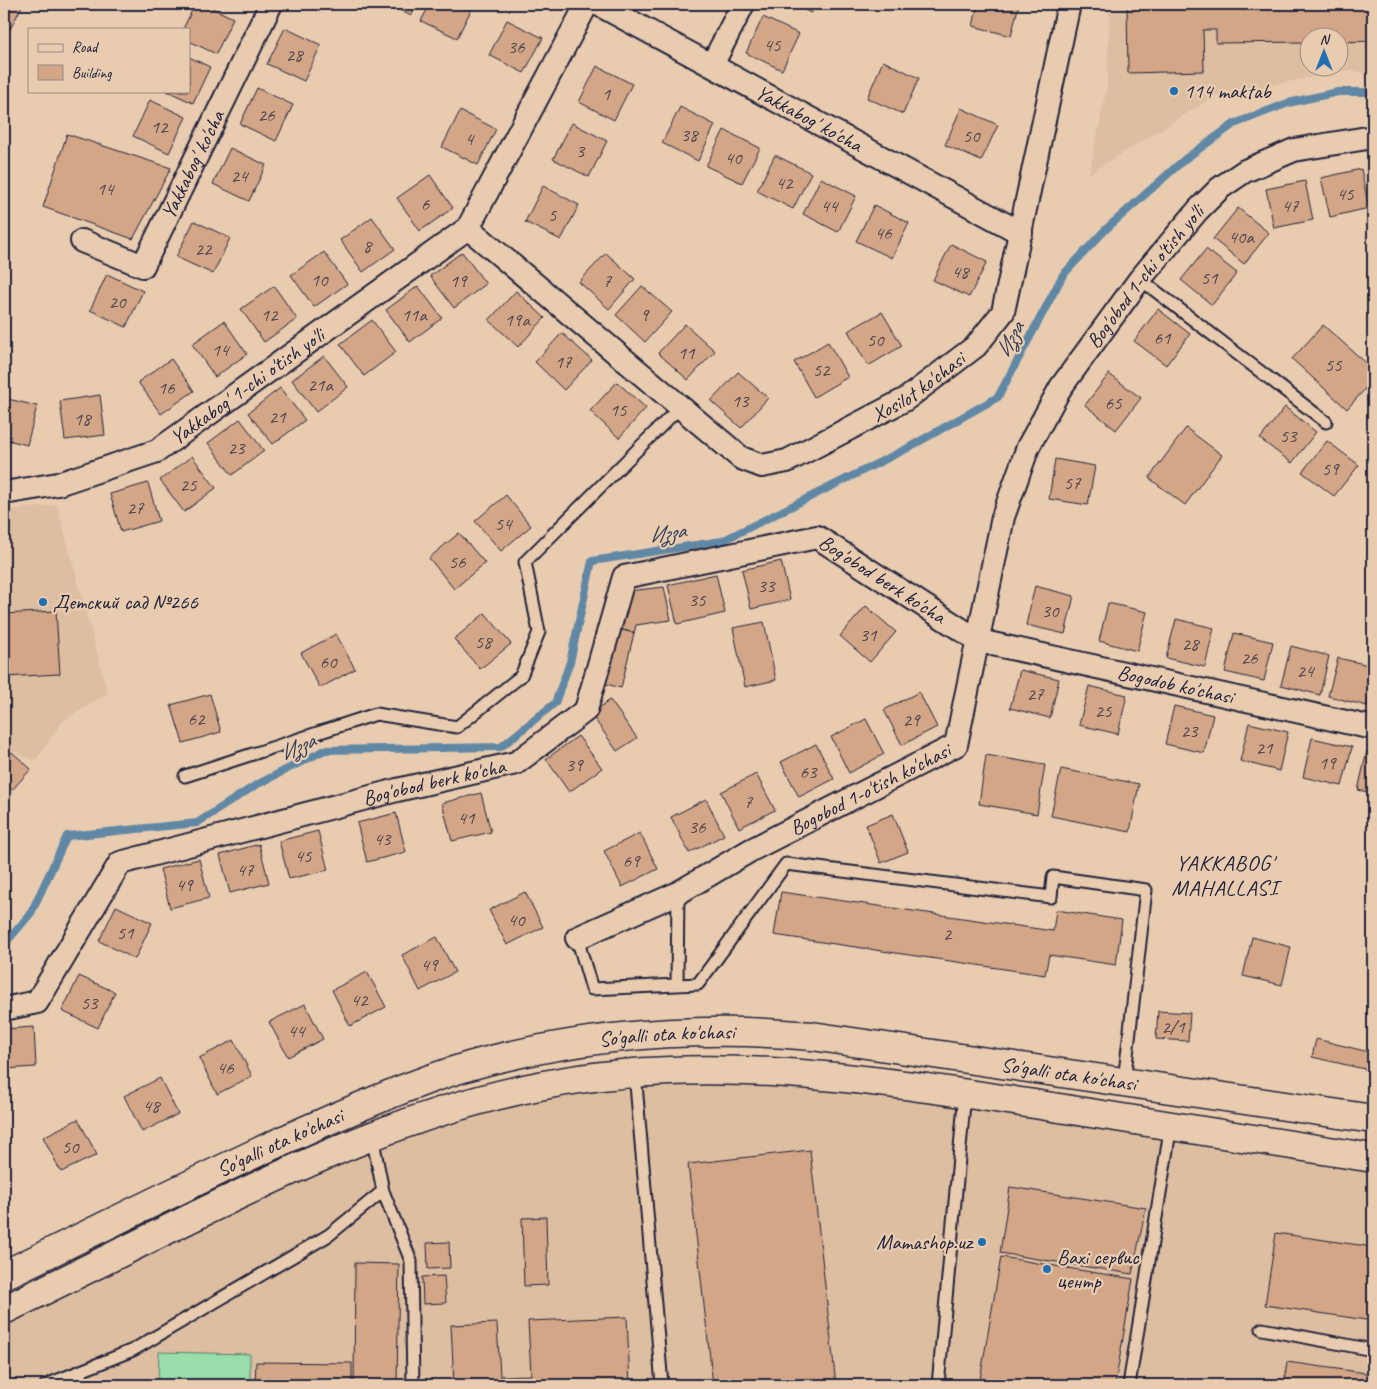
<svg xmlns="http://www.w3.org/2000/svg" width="1377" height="1389" font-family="Caveat,sans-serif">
  <rect width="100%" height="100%" fill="#e9ccb0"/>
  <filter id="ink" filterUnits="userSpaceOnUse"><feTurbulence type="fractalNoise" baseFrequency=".02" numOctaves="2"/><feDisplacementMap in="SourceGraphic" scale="10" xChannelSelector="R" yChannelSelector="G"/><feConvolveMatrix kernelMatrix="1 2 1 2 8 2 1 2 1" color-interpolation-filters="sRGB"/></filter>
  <g filter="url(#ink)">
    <path fill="#debea1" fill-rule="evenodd" d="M1110,4H1373V75L1349,70L1215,96L1089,174L1107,86ZM1310,38H1340V68H1310Z
      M57,505L108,693L63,721L35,761L8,749L4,753V510Z
      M678,1070L1373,1158V1385H4V1310L363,1139Z"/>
    <path fill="#98ddaa" stroke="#5d8072" d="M159,1352L250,1354V1385H158Z"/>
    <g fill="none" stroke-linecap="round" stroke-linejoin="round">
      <path stroke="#6188a5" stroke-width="8" d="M4,945L31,913L67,836L197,823L256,785L325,750L501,747L555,703L570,662L592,561L722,541L906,449L998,397L1063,275L1105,230L1185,159L1234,124L1288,103L1338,92H1373"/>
    </g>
    <path fill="#d2a686" stroke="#22223b" d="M4,4H23L5,39H4Z
      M195,4H204L233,18L216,54L189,41V29H183Z
      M388,4H417L411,16Z
      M430,4H474L457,38L421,21Z
      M792,4H815L811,13Z
      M978,4H1019L1011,36L973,26Z
      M1127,4H1373V41L1340,42V38H1310V42L1216,43V30H1203L1204,71L1128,73Z
      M763,17L799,34L782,70L746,53Z
      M507,20L543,38L524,73L489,55Z
      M285,28L321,45L304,81L267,64Z
      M189,57L210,67L193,103L167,91H189Z
      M883,61L919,78L903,114L867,98Z
      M597,66L632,84L614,120L579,102Z
      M257,88L293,105L276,141L240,124Z
      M150,100L186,117L169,153L133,136Z
      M680,107L715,125L698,161L662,143Z
      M961,108L998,125L981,161L945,145Z
      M460,111L496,129L478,165L442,147Z
      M572,123L607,141L589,177L553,159Z
      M724,130L760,148L742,183L706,166Z
      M67,134L171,168L133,239L43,207Z
      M230,148L266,165L249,201L213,184Z
      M775,155L811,173L793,209L757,191Z
      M1361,169L1369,208L1330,217L1321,178Z
      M430,175L453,208L420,231L397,198Z
      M821,178L856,196L838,232L803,214Z
      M1305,181L1313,220L1274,228L1266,189Z
      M543,186L579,205L561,240L525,222Z
      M874,205L909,223L892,258L856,241Z
      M1238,208L1269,233L1244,264L1213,239Z
      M372,217L395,249L363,272L340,240Z
      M194,221L230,238L213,274L176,257Z
      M951,244L987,262L969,297L933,280Z
      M1206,249L1237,273L1212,305L1181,280Z
      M324,252L347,284L314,307L291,275Z
      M462,252L486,284L454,308L430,276Z
      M606,253L635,279L609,309L579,282Z
      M107,274L143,291L126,327L90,310Z
      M274,286L297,319L264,342L241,309Z
      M418,286L442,318L410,342L386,310Z
      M642,286L672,312L645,342L616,315Z
      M516,291L545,318L518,347L489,320Z
      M1158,309L1190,334L1166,365L1134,341Z
      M882,312L902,346L868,366L848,331Z
      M372,320L396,352L364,376L340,344Z
      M224,321L247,354L215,377L192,344Z
      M685,324L715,351L688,380L658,353Z
      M1323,325L1373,369V380L1347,409L1292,359Z
      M562,333L592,360L564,390L535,362Z
      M828,342L848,377L814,397L794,362Z
      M324,356L348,387L316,412L292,380Z
      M171,359L194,391L161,414L138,382Z
      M738,372L768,398L741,428L711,401Z
      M1109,374L1141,398L1116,430L1085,405Z
      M617,382L646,408L619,438L590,411Z
      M280,388L305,420L273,444L248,413Z
      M100,395L105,435L65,440L60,401Z
      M4,398L37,406L27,445L4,439Z
      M1285,407L1316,432L1292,463L1260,439Z
      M240,419L264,451L232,475L208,443Z
      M1186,428L1222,455L1185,505L1149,478Z
      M1327,441L1359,465L1334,496L1302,472Z
      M192,456L216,488L184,512L160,480Z
      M1055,459L1095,466L1088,505L1049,499Z
      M148,483L159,521L121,532L110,494Z
      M506,495L531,526L501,551L475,521Z
      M459,533L485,563L454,589L429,558Z
      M781,561L790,600L751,609L742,570Z
      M716,574L725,613L677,624L668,585Z
      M1035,586L1074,596L1065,634L1026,625Z
      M664,587L671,620L636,625L634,633L619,629L628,591Z
      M1108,603L1147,612L1137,651L1099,641Z
      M866,606L896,632L870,662L840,636Z
      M56,611L60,674L4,677V614Z
      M485,613L511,644L480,669L454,639Z
      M1176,619L1214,628L1205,667L1166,658Z
      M764,622L776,680L745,687L733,628Z
      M619,629L634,633L621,688L606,684Z
      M1234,633L1273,642L1264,681L1225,672Z
      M336,634L355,669L320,688L301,653Z
      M1291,646L1329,656L1320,695L1281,685Z
      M1338,658L1373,666V680L1367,706L1328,696Z
      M1020,670L1059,679L1050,718L1010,708Z
      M1089,686L1127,695L1118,734L1079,725Z
      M919,692L937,727L902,745L884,710Z
      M210,694L221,732L183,743L171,705Z
      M610,700L637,738L617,751L591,714Z
      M1174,706L1213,715L1204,753L1165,744Z
      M866,719L884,754L849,773L831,737Z
      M1249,723L1288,732L1279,771L1240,761Z
      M578,736L602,768L569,792L546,759Z
      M1312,738L1352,747L1342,786L1303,777Z
      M816,744L834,779L799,797L781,762Z
      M1367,751L1373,752V793L1358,790Z
      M12,752L31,769L12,790L4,783V760Z
      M986,755L1045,765L1037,814L979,804Z
      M1061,769L1139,784L1130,832L1051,816Z
      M756,774L775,810L739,828L721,792Z
      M481,793L491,832L452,841L442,803Z
      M706,799L724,835L689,853L671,817Z
      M396,813L406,852L367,862L357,823Z
      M893,814L908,852L881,863L866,825Z
      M318,831L328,870L289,879L279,841Z
      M640,833L658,869L622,887L604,851Z
      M259,844L269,883L230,893L220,855Z
      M199,859L209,898L170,908L160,869Z
      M525,892L543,927L507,945L489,910Z
      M781,892L1053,931L1056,910L1122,920L1116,965L1049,955L1045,975L774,935Z
      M116,906L152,923L135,959L99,941Z
      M437,937L455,972L420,991L402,955Z
      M1252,937L1291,947L1282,985L1243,976Z
      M367,972L386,1007L350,1026L332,990Z
      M79,976L115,992L98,1028L62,1011Z
      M305,1004L323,1039L288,1057L269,1022Z
      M1158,1011L1190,1013L1188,1041L1156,1039Z
      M34,1027L36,1067L4,1069V1029Z
      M1316,1039L1373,1053V1071L1312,1057Z
      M234,1040L252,1076L217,1094L199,1058Z
      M160,1078L178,1114L142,1132L124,1096Z
      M78,1119L97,1155L61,1172L43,1137Z
      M810,1150L836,1385H713L688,1164Z
      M1010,1187L1146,1208L1132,1274L1000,1253Z
      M546,1217L548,1285L524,1286L522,1218Z
      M1276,1233L1373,1247V1321L1265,1305Z
      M449,1242L450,1268L428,1269L427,1243Z
      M1001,1257L1133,1279L1115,1385H979Z
      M355,1263L399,1264L397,1385H354Z
      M444,1276L446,1303L423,1304L422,1277Z
      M627,1317L630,1385H454L451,1325L497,1323L500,1376L531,1375L528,1321Z
      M256,1362L352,1363V1385H255Z
      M1287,1362L1373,1374V1385H1284Z"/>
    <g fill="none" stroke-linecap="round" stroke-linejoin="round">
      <g stroke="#22223b" stroke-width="15">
        <path id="lane" d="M1140,279L1326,422
          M185,776L376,714L457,727L521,676L539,632L525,562L680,407
          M577,938L592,989L698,984L786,864L1051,897L1053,877L1146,890L1124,1082
          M677,984L678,893
          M635,1073L662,1385
          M383,1191L411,1261L413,1385
          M1262,1329L1373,1350
          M80,1371V1385
          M46,1385L133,1350L329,1235L383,1191L372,1136
          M938,1385L965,1093
          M1129,1385L1171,1125"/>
      </g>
      <g stroke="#22223b" stroke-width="26">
        <g id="street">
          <path id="s1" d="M598,4L1021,233"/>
          <path d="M712,65L743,4"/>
          <path id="s2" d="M468,228L741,458L762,466L787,461L906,399L976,346L1003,312L1069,4"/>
          <path id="s3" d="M82,241L143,266L271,4"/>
          <path id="s4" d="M4,493L58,484L157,451L468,228L587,4"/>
          <path id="s5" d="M577,938L678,893L751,850L956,745L1003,517L1028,447L1061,387L1140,279L1198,210L1220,188L1245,171L1294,150L1373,137"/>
          <path id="s6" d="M4,1009L37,1002L120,863L397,790L516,763L586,710L624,577L817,537L979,641L1373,728"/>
        </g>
      </g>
      <g stroke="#22223b" stroke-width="31">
        <g id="secondary">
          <path id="s7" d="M4,1275C104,1227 204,1176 306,1130C366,1104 428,1076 491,1060C597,1034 704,1026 812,1036L1373,1119"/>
          <path d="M4,1310C70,1277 137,1245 203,1212C312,1159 423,1108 544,1085C706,1053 872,1079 1034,1104C1147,1122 1260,1140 1373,1158"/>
        </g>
      </g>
      <use href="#lane" stroke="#e9ccb0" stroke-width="11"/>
      <use href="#street" stroke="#e9ccb0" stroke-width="22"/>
      <use href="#secondary" stroke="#e9ccb0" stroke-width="28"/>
    </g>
  </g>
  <g fill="#1f6fb2" stroke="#e9ccb0" stroke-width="2">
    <circle cx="1174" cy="91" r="5"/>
    <circle cx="43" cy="602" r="5"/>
    <circle cx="982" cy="1242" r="5"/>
    <circle cx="1047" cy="1269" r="5"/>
  </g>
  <g text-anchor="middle" stroke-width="4.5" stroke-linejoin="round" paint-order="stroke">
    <g font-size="19" fill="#4e434e">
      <text x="772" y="51">45</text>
      <text x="516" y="53">36</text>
      <text x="294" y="61">28</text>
      <text x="606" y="100">1</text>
      <text x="266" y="121">26</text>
      <text x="159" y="133">12</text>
      <text x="689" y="141">38</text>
      <text x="971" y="142">50</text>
      <text x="469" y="145">4</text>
      <text x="580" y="157">3</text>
      <text x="733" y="164">40</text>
      <text x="239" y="182">24</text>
      <text x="784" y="189">42</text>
      <text x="105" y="195">14</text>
      <text x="1345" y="200">45</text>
      <text x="425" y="210">6</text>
      <text x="829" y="212">44</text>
      <text x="1290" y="212">47</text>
      <text x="552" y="221">5</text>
      <text x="883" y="239">46</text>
      <text x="1241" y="243">40a</text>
      <text x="367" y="252">8</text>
      <text x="203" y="255">22</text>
      <text x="960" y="278">48</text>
      <text x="1209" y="284">51</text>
      <text x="319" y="286">10</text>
      <text x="458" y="287">19</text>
      <text x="607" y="287">7</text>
      <text x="117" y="308">20</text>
      <text x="269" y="321">12</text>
      <text x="414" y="321">11a</text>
      <text x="644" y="321">9</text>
      <text x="517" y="326">19a</text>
      <text x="1162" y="344">61</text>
      <text x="875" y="346">50</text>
      <text x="220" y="356">14</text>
      <text x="686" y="359">11</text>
      <text x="563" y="368">17</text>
      <text x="1333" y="371">55</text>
      <text x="821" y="376">52</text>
      <text x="320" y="391">21a</text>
      <text x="166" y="394">16</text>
      <text x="740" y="407">13</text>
      <text x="1113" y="409">65</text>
      <text x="618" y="416">15</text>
      <text x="277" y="423">21</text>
      <text x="82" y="425">18</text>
      <text x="1288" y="442">53</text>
      <text x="236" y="454">23</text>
      <text x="1330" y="475">59</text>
      <text x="1072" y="489">57</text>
      <text x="188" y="491">25</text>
      <text x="135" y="514">27</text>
      <text x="503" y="530">54</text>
      <text x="457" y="568">56</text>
      <text x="766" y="592">33</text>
      <text x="697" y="606">35</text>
      <text x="1050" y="617">30</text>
      <text x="868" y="641">31</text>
      <text x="483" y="648">58</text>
      <text x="1190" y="650">28</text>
      <text x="1249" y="664">26</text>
      <text x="328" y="668">60</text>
      <text x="1305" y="677">24</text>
      <text x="1035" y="700">27</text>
      <text x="1103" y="717">25</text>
      <text x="196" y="725">62</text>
      <text x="911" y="726">29</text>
      <text x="1189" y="737">23</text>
      <text x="1264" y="754">21</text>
      <text x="1327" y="769">19</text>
      <text x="574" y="771">39</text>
      <text x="808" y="778">63</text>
      <text x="748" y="808">7</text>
      <text x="466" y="824">41</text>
      <text x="697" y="833">36</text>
      <text x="382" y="845">43</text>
      <text x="303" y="862">45</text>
      <text x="631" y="867">69</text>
      <text x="245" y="876">47</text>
      <text x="184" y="891">49</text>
      <text x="516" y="926">40</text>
      <text x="125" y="939">51</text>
      <text x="947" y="940">2</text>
      <text x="429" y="971">49</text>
      <text x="359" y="1006">42</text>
      <text x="89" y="1009">53</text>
      <text x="1173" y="1033">2/1</text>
      <text x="296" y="1037">44</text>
      <text x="225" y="1074">46</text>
      <text x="151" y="1112">48</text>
      <text x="70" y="1153">50</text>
    </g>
    <g font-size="21" fill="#22223b" stroke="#e9ccb0" text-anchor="start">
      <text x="1184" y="98">114 maktab</text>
      <text x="53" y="609">Детский сад №266</text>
      <text x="972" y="1249" text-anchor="end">Mamashop.uz</text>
      <text x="1057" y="1264">Baxi сервис<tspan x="1057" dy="24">центр</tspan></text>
    </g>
    <g font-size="21" fill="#22223b" stroke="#e9ccb0">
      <text dy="7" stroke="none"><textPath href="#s1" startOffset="240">Yakkabog' ko'cha</textPath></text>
      <text dy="7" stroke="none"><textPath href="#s3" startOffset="179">Yakkabog' ko'cha</textPath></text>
      <text dy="7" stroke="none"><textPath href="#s5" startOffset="940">Bog'obod 1-chi o'tish yo'li</textPath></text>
      <text dy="7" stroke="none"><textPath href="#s2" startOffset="556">Xosilot ko'chasi</textPath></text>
      <text dy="7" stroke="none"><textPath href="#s4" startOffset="270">Yakkabog' 1-chi o'tish yo'li</textPath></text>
      <text dy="7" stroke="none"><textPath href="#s6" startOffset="1105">Bog'obod berk ko'cha</textPath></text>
      <text dy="7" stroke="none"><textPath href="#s6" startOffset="1421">Bogodob ko'chasi</textPath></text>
      <text dy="7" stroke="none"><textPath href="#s6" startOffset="520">Bog'obod berk ko'cha</textPath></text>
      <text dy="7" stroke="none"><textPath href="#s5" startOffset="329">Bogobod 1-o'tish ko'chasi</textPath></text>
      <text dy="7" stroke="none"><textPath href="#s7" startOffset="711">So'galli ota ko'chasi</textPath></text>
      <text dy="7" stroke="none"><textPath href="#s7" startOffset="1116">So'galli ota ko'chasi</textPath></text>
      <text dy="7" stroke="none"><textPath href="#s7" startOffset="306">So'galli ota ko'chasi</textPath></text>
    </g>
    <g font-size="22" font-style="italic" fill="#323c56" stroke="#e9ccb0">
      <text transform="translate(1009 339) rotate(-62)" y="8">Изза</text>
      <text transform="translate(667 532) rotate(-9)" y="8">Изза</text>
      <text transform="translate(297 746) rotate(-25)" y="8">Изза</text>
    </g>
    <g font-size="22" letter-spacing="1" fill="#22223b" stroke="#e9ccb0">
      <text x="1225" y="870">YAKKABOG'<tspan x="1225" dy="25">MAHALLASI</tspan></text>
    </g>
  </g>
  <rect width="1377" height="1389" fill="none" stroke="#e9ccb0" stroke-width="20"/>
  <rect x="10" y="10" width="1357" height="1369" fill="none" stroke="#22223b" stroke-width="2" filter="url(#ink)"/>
  <rect x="28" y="28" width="162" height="65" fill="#e9ccb0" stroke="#998881"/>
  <rect x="38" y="44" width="25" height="8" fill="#e9ccb0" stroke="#998881"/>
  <text x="72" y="52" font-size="15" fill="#22223b">Road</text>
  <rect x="38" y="65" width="25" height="15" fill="#d2a686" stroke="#998881"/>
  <text x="72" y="78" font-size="15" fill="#22223b">Building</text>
  <g transform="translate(1324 52)"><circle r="24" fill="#e9ccb0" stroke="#998881"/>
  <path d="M0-4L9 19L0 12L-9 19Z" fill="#1f6fb2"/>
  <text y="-8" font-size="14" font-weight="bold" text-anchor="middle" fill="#22223b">N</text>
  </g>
</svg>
